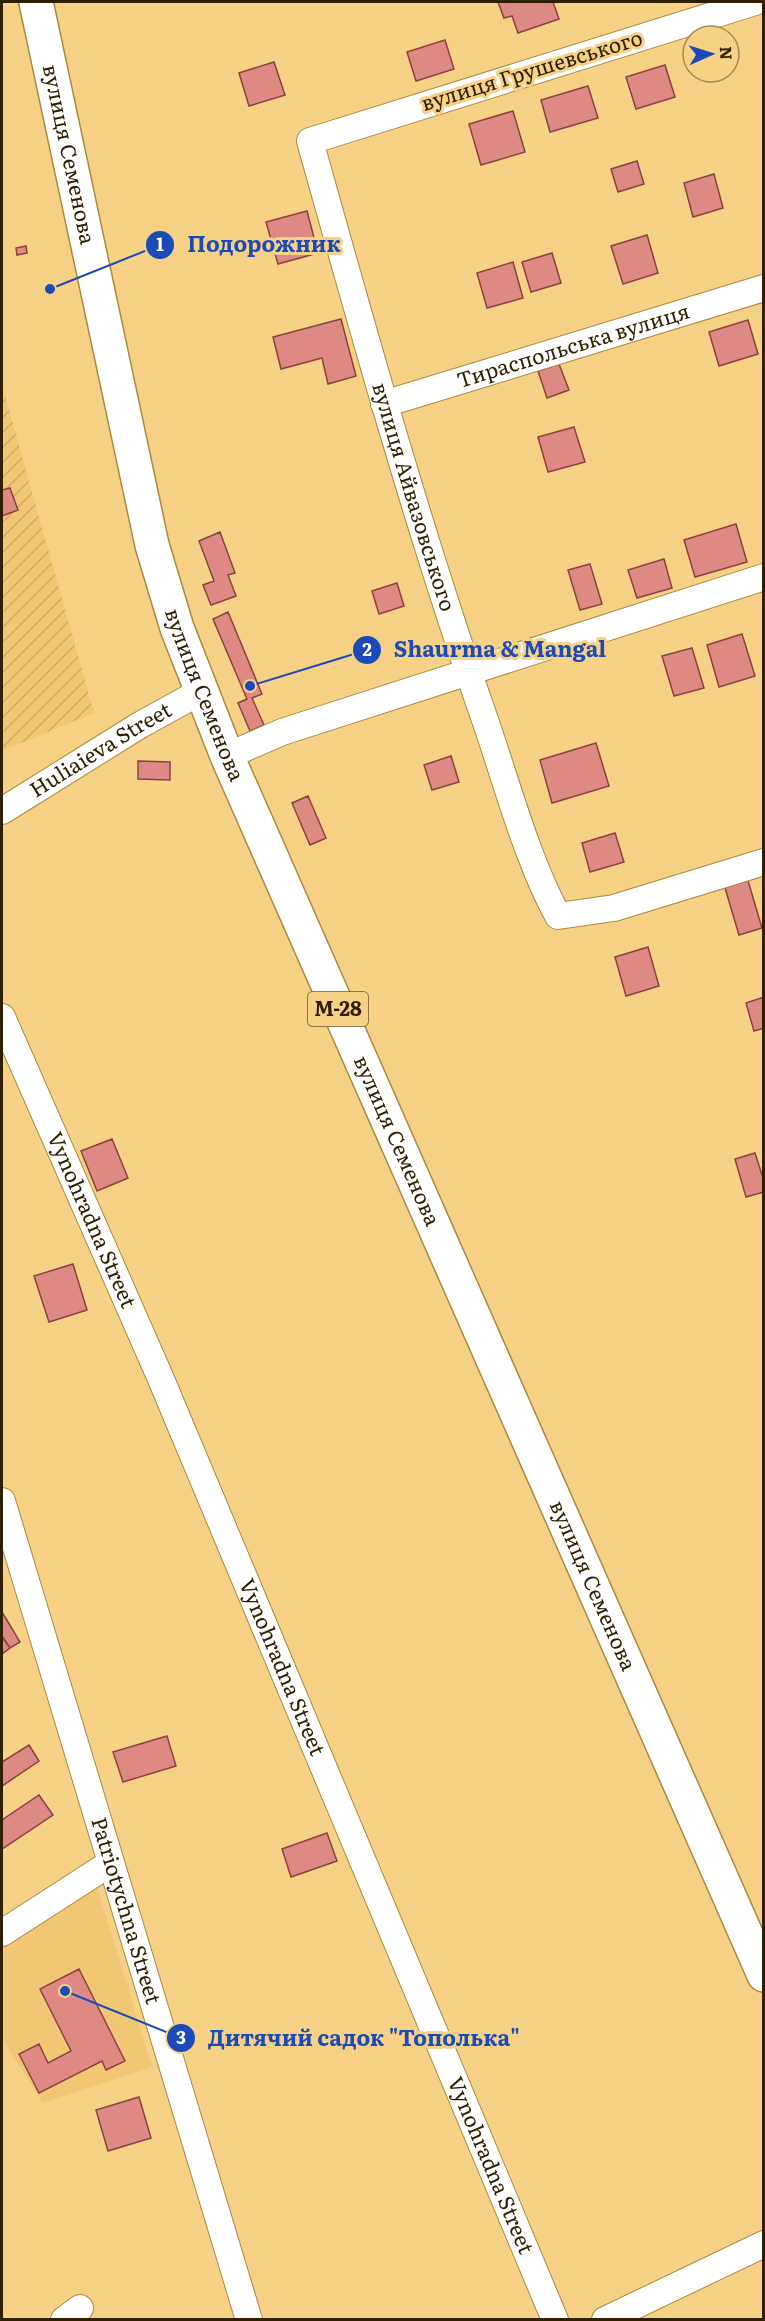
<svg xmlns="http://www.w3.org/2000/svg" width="765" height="2321" font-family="Literata,serif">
  <defs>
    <pattern id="industrial-furrows" width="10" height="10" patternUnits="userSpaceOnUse" patternTransform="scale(1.5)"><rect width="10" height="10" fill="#f1c774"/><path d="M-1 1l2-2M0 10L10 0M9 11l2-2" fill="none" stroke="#cfaa63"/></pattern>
  </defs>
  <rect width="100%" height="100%" fill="#f6d186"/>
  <path fill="#f1c774" d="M97,1887L152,2067L43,2103L2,2038V1944Z"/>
  <path fill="url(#industrial-furrows)" d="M2,385L94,713L2,751Z"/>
  <path fill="#dd8a85" stroke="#8c413f" stroke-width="1.5" d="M498,2H553L559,19L518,33L512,16L504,18Z
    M445,40L454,69L416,81L407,52Z
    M274,62L285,95L249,106L239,73Z
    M665,65L675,97L636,109L626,77Z
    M588,86L598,118L550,132L541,100Z
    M513,111L525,152L481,165L469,124Z
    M637,161L644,184L618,192L611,169Z
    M714,174L723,208L693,217L684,183Z
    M307,211L318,253L278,264L266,222Z
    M647,235L658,273L623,284L611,246Z
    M26,246L27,253L17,255L16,248Z
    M552,253L561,283L531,292L522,262Z
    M513,262L523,298L487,308L477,273Z
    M341,319L356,376L328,384L322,358L281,369L273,337Z
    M748,320L758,354L719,366L709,332Z
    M559,364L569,390L547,398L538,371Z
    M574,427L585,462L548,472L538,437Z
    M10,488L18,510L2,516V490Z
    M736,524L747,562L695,577L684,540Z
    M220,532L235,573L228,575L236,596L211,605L203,585L214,581L199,541Z
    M664,559L672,588L637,598L628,570Z
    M590,564L602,604L580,610L568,570Z
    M397,583L404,606L379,614L372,591Z
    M228,612L262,694L252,698L264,725L250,731L238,703L247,699L213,619Z
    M742,634L755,676L719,687L707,645Z
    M692,648L704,688L674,696L662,656Z
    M596,743L609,786L552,803L540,760Z
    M451,756L459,782L432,790L424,765Z
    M138,761L170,762V780L138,779Z
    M308,796L326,838L310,845L292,803Z
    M615,833L624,862L590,872L582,843Z
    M746,874L762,928L739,935L723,881Z
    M648,947L659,986L626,996L615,957Z
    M764,997V1028L754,1031L746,1003Z
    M112,1139L128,1178L97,1191L81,1151Z
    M755,1153L764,1181V1192L746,1197L735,1159Z
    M73,1264L87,1310L49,1322L34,1276Z
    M2,1612L20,1642L10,1648L2,1636Z
    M3,1638L10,1648L2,1654V1639Z
    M167,1736L176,1766L123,1782L113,1752Z
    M29,1745L39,1761L2,1786V1762Z
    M39,1795L53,1815L2,1849V1820Z
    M327,1833L337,1861L291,1877L282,1849Z
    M79,1969L125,2061L106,2070L102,2061L39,2093L19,2054L39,2044L48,2063L71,2051L40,1989Z
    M139,2097L151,2138L108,2151L96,2110Z"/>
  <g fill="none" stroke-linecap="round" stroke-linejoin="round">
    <g stroke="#ad893e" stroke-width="28">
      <g id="minor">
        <path id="s1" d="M755,2L310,141C364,334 418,528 484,717C506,780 527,860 558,916L614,908L764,862"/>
        <path id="s2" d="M384,404L764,288"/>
        <path d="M227,756L282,732L764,577"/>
        <path id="s3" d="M2,811L140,725L200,692"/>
        <path id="s4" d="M2,1017L161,1379L555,2320"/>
        <path id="s5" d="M2,1501L249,2320"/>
        <path d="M2,1933L109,1864"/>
        <path d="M64,2320L80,2308"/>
        <path d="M605,2320L764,2244"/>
      </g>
    </g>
    <g stroke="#ad893e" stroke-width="36">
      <g id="highway">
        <path id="s6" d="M36,2L152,545L177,628L227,756L764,1975"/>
      </g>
    </g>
    <use href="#minor" stroke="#fff" stroke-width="26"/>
    <use href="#highway" stroke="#fff" stroke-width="33"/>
  </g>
  <g text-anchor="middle" stroke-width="6" stroke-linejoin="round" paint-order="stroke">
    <rect fill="#f6d186" stroke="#695428" stroke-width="1.5" x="308" y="992" width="60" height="34" rx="4.5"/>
    <g font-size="20" font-weight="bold" fill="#2d1f00">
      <text x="338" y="1016">М-28</text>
    </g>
    <g font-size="21" fill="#2d1f00" stroke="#f6d186">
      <text transform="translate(532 71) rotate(-17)" y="7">вулиця Грушевського</text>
      <text dy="7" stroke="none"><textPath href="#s6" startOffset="156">вулиця Семенова</textPath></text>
      <text dy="7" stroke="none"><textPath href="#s2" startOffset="198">Тираспольська вулиця</textPath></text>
      <text dy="7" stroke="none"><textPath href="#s1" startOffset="837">вулиця Айвазовського</textPath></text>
      <text dy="7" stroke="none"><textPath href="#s6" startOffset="714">вулиця Семенова</textPath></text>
      <text dy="7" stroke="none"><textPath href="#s3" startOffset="116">Huliaieva Street</textPath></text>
      <text dy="7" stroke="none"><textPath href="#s6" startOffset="1200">вулиця Семенова</textPath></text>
      <text dy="7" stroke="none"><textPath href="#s4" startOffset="222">Vynohradna Street</textPath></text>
      <text dy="7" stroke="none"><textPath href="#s6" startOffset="1686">вулиця Семенова</textPath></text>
      <text dy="7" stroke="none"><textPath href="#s4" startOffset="708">Vynohradna Street</textPath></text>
      <text dy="7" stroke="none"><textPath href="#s5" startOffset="428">Patriotychna Street</textPath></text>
      <text dy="7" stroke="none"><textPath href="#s4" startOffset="1248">Vynohradna Street</textPath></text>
    </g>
  </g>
  <path fill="none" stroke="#1c4ab7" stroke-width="2" d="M50 289L160 245M250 686L367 650M65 1991L181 2038"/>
  <g fill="#1c4ab7" stroke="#f6d186" stroke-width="2">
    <circle cx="50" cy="289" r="6"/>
    <circle cx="250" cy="686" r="6"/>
    <circle cx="65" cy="1991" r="6"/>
    <circle cx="160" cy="245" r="15"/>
    <circle cx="367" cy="650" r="15"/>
    <circle cx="181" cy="2038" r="15"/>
  </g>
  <g font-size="18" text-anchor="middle" font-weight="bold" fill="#fff">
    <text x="160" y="251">1</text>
    <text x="367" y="656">2</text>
    <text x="181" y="2044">3</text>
  </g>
  <g font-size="22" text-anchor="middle" font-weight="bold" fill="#1c4ab7" stroke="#f6d186" stroke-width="6" stroke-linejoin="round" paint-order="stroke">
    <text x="264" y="252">Подорожник</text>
    <text x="500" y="657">Shaurma &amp; Mangal</text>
    <text x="364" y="2046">Дитячий садок "Тополька"</text>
  </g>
  <rect width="765" height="2321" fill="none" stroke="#2d1f00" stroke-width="6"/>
  <g transform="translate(711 54) rotate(87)"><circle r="28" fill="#f6d186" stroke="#a68a50" stroke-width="1.5"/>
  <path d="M0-4.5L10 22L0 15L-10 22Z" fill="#1c4ab7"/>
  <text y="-9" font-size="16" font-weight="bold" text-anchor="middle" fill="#2d1f00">N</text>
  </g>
</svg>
